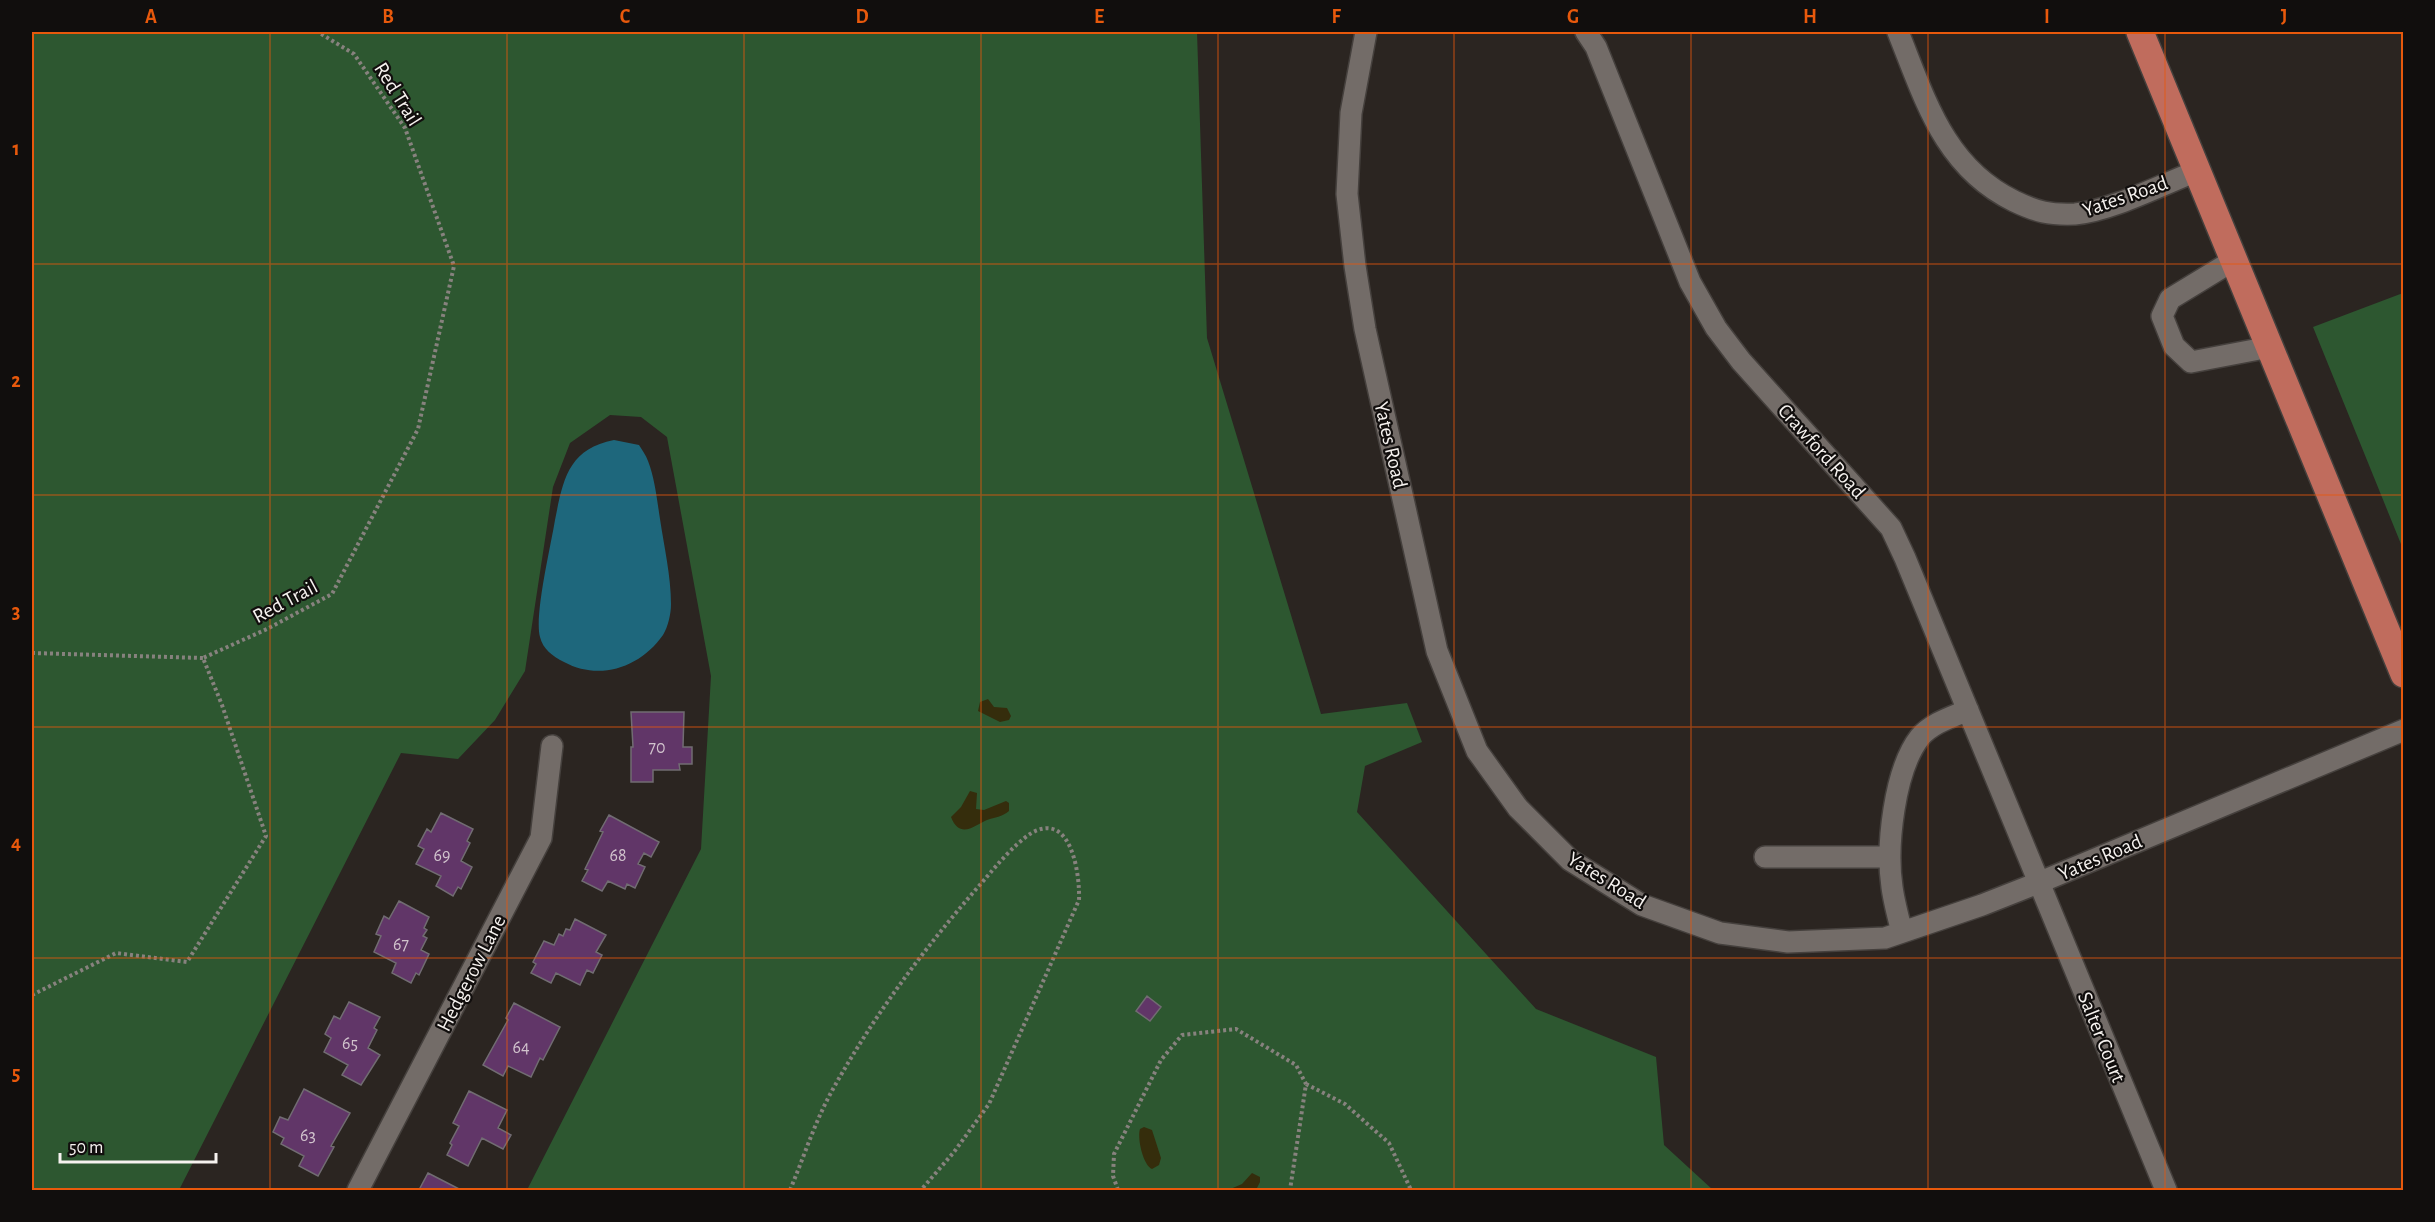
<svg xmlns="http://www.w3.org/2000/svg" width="2435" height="1222" font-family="'Alegreya Sans',sans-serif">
  <rect width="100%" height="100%" fill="#2b2521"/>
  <path fill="#2d5730" d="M32,32H1197L1207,338L1321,714L1407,703L1422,742L1365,766L1357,812L1536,1009L1656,1057L1664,1145L1713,1190H527L701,849L711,676L667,437L641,417L610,415L570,443L553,487L525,671L495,720L458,759L401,753L179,1190H32Z
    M2403,293V549L2313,327Z"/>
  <path fill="#352d0c" d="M988,699L994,707L1007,708L1011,716L1009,720L1000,722L978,711L980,702Z
    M970,791L977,793L976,809L984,810L1006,801L1009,803V811C1002,817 995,817 987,820C975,825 960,840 951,817L961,807Z
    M1144,1127L1152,1130L1161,1158L1159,1165L1152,1169C1143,1165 1137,1138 1140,1129Z
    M1252,1173L1260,1177V1182L1256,1190H1228L1242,1184Z"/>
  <path fill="#1e677c" d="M614,440L639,445C642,450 646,455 648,461C655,479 657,500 660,519C664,546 671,576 671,604C671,614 668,627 663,635C640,668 599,681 564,662C552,656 543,649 540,637C534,616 551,545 555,520C563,480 568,449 614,440Z"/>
  <path fill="#613668" stroke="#716c72" stroke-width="1.5" d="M631,712H684L683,747H692V764H679L680,770H653V782H631V747H633Z
    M441,813L473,829L467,841L470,843L461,861L472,867L461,889L458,887L453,896L436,886L441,876L416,864L424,849L418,846L427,829L431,832Z
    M609,815L659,842L651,857L644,853L638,864L645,867L635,888L627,884L625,889L608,881L602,891L582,881L588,870L585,869L603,832L600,831Z
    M399,901L429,917L424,928L427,930L423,936L427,938L421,950L429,954L419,975L416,973L411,983L392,973L396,963L374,952L381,936L376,934L384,916L389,919Z
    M575,919L606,935L596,952L602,955L593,973L587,970L580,985L556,973L551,983L531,973L536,964L533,962L544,941L554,945L559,934L563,936L566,929L570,930Z
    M1147,996L1161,1007L1150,1021L1136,1011Z
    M349,1002L380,1017L374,1028L377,1030L368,1048L380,1055L361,1085L342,1075L348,1065L324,1052L331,1038L325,1034L334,1016L340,1019Z
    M514,1003L560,1027L543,1060L540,1058L531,1077L508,1066L503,1076L483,1065L508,1020L506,1018Z
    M304,1089L350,1113L331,1146L334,1147L318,1176L299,1166L304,1156L281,1144L284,1138L273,1132L280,1117L288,1120Z
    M469,1091L507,1110L498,1128L511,1135L503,1149L482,1138L468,1166L447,1155L452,1145L450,1143L459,1126L453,1123Z
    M428,1173L461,1190H419Z"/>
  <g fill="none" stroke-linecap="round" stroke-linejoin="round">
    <g stroke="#45403d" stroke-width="24">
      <path id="minor" d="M1366,32L1351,113L1347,194L1355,266L1365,329L1437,651L1477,751L1518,808L1570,860L1642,905L1720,933L1788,942L1885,938L1982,905L2038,883L2404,730
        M1586,32L1596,47L1690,282L1716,328L1741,361L1891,528L1905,558L2166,1190
        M1898,32C1925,99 1944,167 2014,201C2037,212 2049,215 2075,214C2111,211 2163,184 2197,171
        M2234,260L2170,299L2162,316L2174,346L2191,362L2270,347
        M1765,857H1890
        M1902,932C1898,917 1894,902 1892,887C1886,847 1894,770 1920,737C1932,723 1952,717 1968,710
        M358,1190L541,838L552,746"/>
    </g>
    <g stroke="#45403d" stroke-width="30">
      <path id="major" d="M2140,32L2404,674"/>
    </g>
    <path stroke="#87827e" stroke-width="4" stroke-dasharray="3 3" stroke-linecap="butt" d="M32,653L203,658
      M32,995L116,953L187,962L266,836L222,705L203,658L267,629L332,594L418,429L454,266L405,128L354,54L318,32
      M1306,1084L1345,1104L1389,1143L1411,1190
      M790,1190C804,1157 815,1121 833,1089C876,1012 926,946 985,879C996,866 1022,835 1038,830C1073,817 1080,878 1079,900L989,1104L954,1152L921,1190
      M1118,1190L1113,1176L1114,1154L1161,1060L1182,1035L1236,1029L1296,1065L1306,1084L1290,1190"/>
    <use href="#minor" stroke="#736c68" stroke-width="21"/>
    <use href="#major" stroke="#c06c5d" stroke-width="27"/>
  </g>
  <path fill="none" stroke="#e8590c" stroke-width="1.5" stroke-opacity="0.55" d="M270,32V1190M507,32V1190M744,32V1190M981,32V1190M1218,32V1190M1454,32V1190M1691,32V1190M1928,32V1190M2165,32V1190M32,264H2404M32,495H2404M32,727H2404M32,958H2404"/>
  <g text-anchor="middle" stroke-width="4.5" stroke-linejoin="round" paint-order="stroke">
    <g font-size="18" fill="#d1c3cd">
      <text x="657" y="753">70</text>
      <text x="442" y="861">69</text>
      <text x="618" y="861">68</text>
      <text x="401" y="950">67</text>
      <text x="350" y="1049">65</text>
      <text x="521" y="1053">64</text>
      <text x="308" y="1141">63</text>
    </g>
    <g font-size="21" fill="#f6f2ef" stroke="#110e0d">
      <text transform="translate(398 94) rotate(58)" y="7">Red Trail</text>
      <text transform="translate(2125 196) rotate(-19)" y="7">Yates Road</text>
      <text transform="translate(1391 445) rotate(77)" y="7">Yates Road</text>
      <text transform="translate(1822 451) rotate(48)" y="7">Crawford Road</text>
      <text transform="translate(285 601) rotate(-28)" y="7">Red Trail</text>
      <text transform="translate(2100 857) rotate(-23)" y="7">Yates Road</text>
      <text transform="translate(1607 880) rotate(32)" y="7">Yates Road</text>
      <text transform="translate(471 973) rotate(-63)" y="7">Hedgerow Lane</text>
      <text transform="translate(2102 1037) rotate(68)" y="7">Salter Court</text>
    </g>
  </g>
  <rect width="2435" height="1222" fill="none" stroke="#110e0d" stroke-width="66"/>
  <path d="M60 1153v9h156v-9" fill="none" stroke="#f6f2ef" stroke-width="3"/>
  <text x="69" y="1153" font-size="18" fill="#f6f2ef" stroke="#110e0d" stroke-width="4.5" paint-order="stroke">50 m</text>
  <rect x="33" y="33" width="2369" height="1156" fill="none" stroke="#e8590c" stroke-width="2"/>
  <g font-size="20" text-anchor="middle" font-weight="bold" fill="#e8590c">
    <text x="151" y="23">A</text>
    <text x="388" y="23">B</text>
    <text x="625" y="23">C</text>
    <text x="862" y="23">D</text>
    <text x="1099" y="23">E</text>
    <text x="1336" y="23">F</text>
    <text x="1573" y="23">G</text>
    <text x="1810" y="23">H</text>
    <text x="2047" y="23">I</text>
    <text x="2284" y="23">J</text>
    <text x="16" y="155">1</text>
    <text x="16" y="387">2</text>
    <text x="16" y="618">3</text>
    <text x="16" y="849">4</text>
    <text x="16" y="1080">5</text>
  </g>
</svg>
